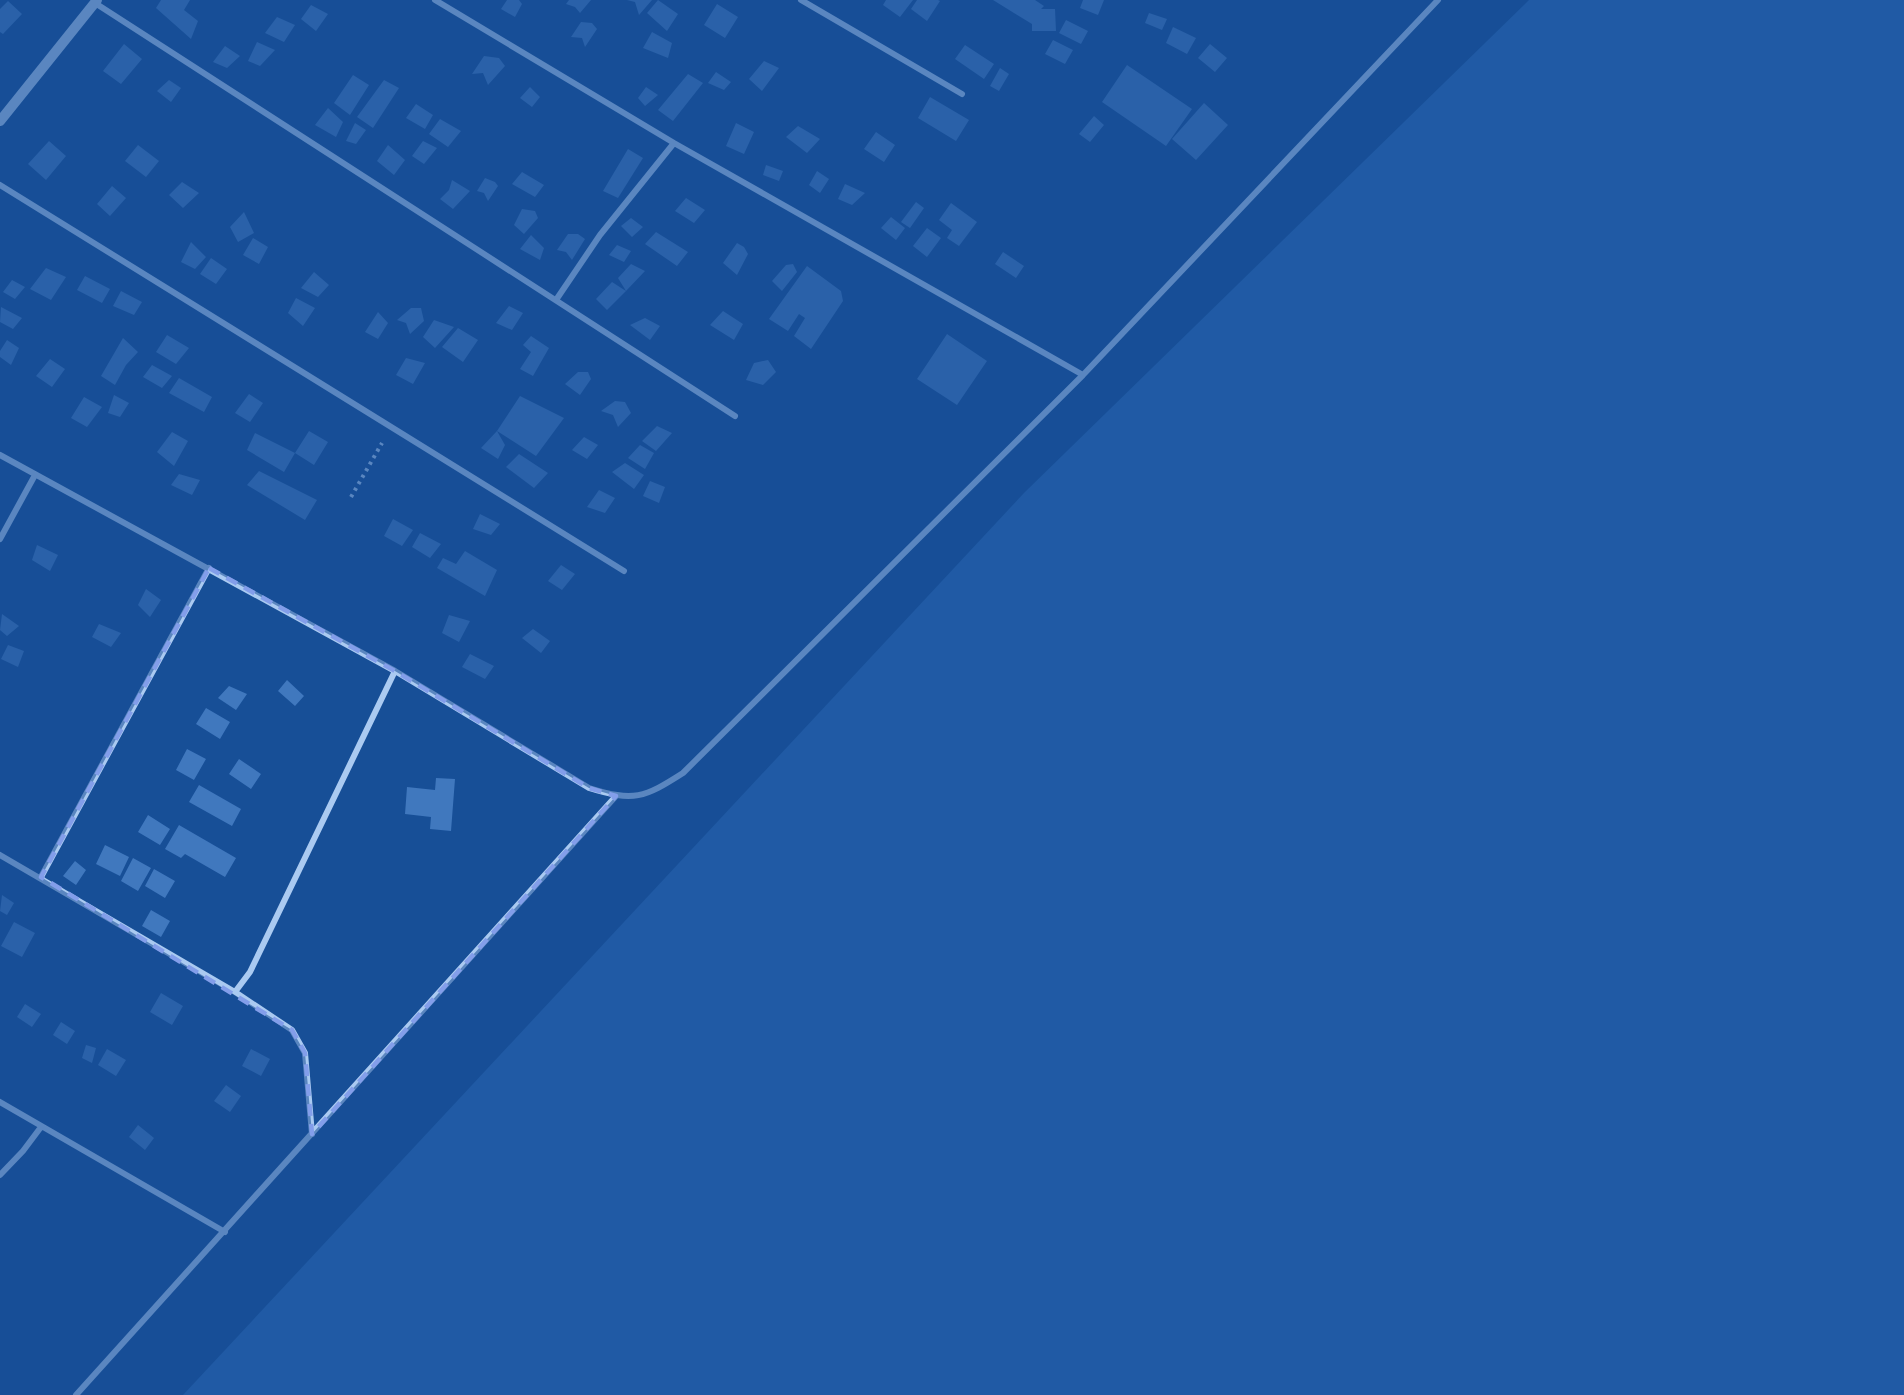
<svg xmlns="http://www.w3.org/2000/svg" width="1904" height="1395" font-family="'Asap Condensed',sans-serif">
  <rect width="100%" height="100%" fill="#174f97"/>
  <path fill="#2b69b5" d="M1529,0H1904V1395H183L1024,493Z"/>
  <path fill="#4078be" d="M161,0H190L184,10L198,21L191,39L156,8Z
    M507,0H519L522,4L515,17L501,9Z
    M569,0H591L580,13L575,7L566,4Z
    M627,0H652L639,15L635,2Z
    M658,0L678,14L667,31L647,13Z
    M886,0H913L900,17L883,5Z
    M917,0H938L940,1L927,21L911,9Z
    M993,0H1035L1044,6L1041,9H1055L1056,31H1032V24Z
    M1083,0H1104L1098,15L1080,8Z
    M8,1L22,14L3,34L0,32V9Z
    M717,4L738,17L725,38L704,25Z
    M311,5L328,14L316,31L301,19Z
    M1149,13L1167,19L1162,30L1145,23Z
    M277,17L295,25L284,42L265,33Z
    M1066,20L1088,31L1081,44L1059,33Z
    M581,22L592,23L597,29L585,47L582,38L571,37Z
    M1173,27L1196,38L1187,54L1166,43Z
    M652,32L672,43L668,58L643,48Z
    M1053,40L1073,50L1065,64L1045,54Z
    M257,42L275,50L260,66L248,61Z
    M124,44L142,59L121,84L103,71Z
    M1210,44L1227,58L1215,72L1198,58Z
    M965,45L994,64L984,79L955,59Z
    M225,46L240,56L227,68L213,62Z
    M484,56L499,58L505,66L488,85L483,73L472,74Z
    M764,61L779,68L762,91L749,79Z
    M1127,65L1192,109L1166,146L1102,102Z
    M1000,68L1009,74L999,91L990,86Z
    M716,72L731,82L724,90L708,83Z
    M688,74L703,83L673,121L658,110Z
    M353,75L369,85L350,115L334,103Z
    M169,80L181,88L171,102L157,91Z
    M384,80L399,88L373,128L357,117Z
    M530,87L540,97L532,107L520,98Z
    M646,87L658,95L645,106L638,98Z
    M930,97L969,120L956,141L918,118Z
    M1204,103L1228,125L1196,160L1172,139Z
    M416,104L433,115L425,129L406,118Z
    M328,108L343,122L336,137L315,125Z
    M1094,116L1104,125L1090,142L1079,134Z
    M440,119L461,131L448,147L429,134Z
    M355,123L366,130L356,144L346,141Z
    M736,123L754,132L744,154L726,146Z
    M798,126L820,139L807,153L786,137Z
    M876,132L895,145L884,162L864,149Z
    M49,141L66,156L46,180L28,164Z
    M423,141L437,148L424,164L412,156Z
    M138,145L159,161L146,177L125,161Z
    M388,145L405,160L394,175L377,161Z
    M628,149L643,158L618,198L603,191Z
    M766,165L783,171L779,181L763,175Z
    M817,171L829,179L820,193L809,185Z
    M522,172L544,185L535,197L512,184Z
    M485,178L495,182L498,186L488,201L484,193L477,191Z
    M452,180L470,191L453,209L440,199L449,190Z
    M182,182L199,193L183,208L169,195Z
    M845,184L865,193L852,205L838,199Z
    M112,186L126,198L110,216L97,204Z
    M686,198L705,210L694,223L675,211Z
    M916,202L924,208L910,228L901,222Z
    M951,203L977,222L959,246L947,238L952,230L939,220Z
    M522,209L535,211L538,218L524,234L514,225Z
    M244,212L254,233L238,242L230,227Z
    M891,217L905,228L896,240L881,228Z
    M631,218L643,227L632,237L621,226Z
    M927,228L941,238L927,257L913,246Z
    M656,232L688,252L677,266L645,244Z
    M568,234H578L585,239L572,260L566,252L557,250Z
    M531,235L544,248L540,260L520,249Z
    M253,238L268,247L259,264L243,255Z
    M191,242L206,257L195,269L181,262Z
    M737,243L744,247L748,254L737,275L723,263Z
    M617,245L631,251L624,262L609,255Z
    M1003,252L1024,266L1016,278L995,264Z
    M211,258L227,269L216,284L200,274Z
    M631,264L645,271L626,291L618,278Z
    M793,264L797,272L782,291L772,281L786,265Z
    M807,266L841,291L843,301L811,349L794,336L805,318L799,314L788,331L769,319Z
    M46,268L66,277L51,300L30,289Z
    M314,272L329,285L318,297L301,288Z
    M85,276L110,289L102,303L77,290Z
    M12,280L25,287L15,299L3,292Z
    M612,282L626,291L607,310L596,299Z
    M121,291L142,302L134,315L113,306Z
    M296,298L315,308L303,326L288,313Z
    M509,306L523,313L512,330L496,323Z
    M1,307L22,318L13,329L0,322Z
    M411,308H421L424,321L410,334L406,323L397,320Z
    M723,311L743,324L734,340L710,325Z
    M378,312L388,323L378,339L365,332Z
    M645,318L660,326L650,340L630,325Z
    M434,320L454,327L435,348L423,337Z
    M458,328L478,340L463,362L442,347Z
    M947,334L987,361L957,405L917,379Z
    M167,335L189,348L176,364L156,352Z
    M531,336L549,348L533,376L520,369L531,352L523,345Z
    M123,338L138,352L126,365L115,385L101,376Z
    M7,340L19,348L11,365L0,357V351Z
    M406,358L425,363L413,384L396,375Z
    M50,359L65,369L52,387L36,376Z
    M768,360L776,372L763,385L746,380L754,363Z
    M152,365L172,376L162,388L143,377Z
    M578,372H588L591,379L580,395L565,384Z
    M179,378L212,397L204,412L169,393Z
    M249,394L263,403L250,422L235,413Z
    M114,395L129,403L120,417L108,413Z
    M520,396L564,418L536,456L497,431Z
    M84,397L102,407L87,427L71,418Z
    M615,401L625,402L631,413L618,427L613,415L601,411Z
    M657,426L672,433L656,451L642,441Z
    M309,431L328,442L314,465L295,453Z
    M497,431L505,445L498,459L481,448Z
    M172,432L188,441L174,466L157,452Z
    M255,433L295,453L284,472L247,450Z
    M584,437L598,445L587,459L572,450Z
    M640,445L654,453L645,469L628,458Z
    M519,454L548,473L534,488L506,467Z
    M625,463L644,475L634,489L612,472Z
    M259,471L317,500L305,520L247,485Z
    M179,474L200,480L192,495L171,485Z
    M650,481L665,487L659,503L643,496Z
    M599,490L615,498L605,513L587,507Z
    M480,514L500,524L491,535L473,529Z
    M393,519L413,530L402,546L384,536Z
    M420,533L441,544L430,558L412,547Z
    M37,545L58,555L50,571L32,560Z
    M465,551L497,570L485,596L437,568L443,558L456,564Z
    M561,565L575,574L562,590L548,581Z
    M146,589L161,600L150,617L138,605Z
    M2,614L19,626L7,636L0,630Z
    M449,615L470,621L459,642L442,633Z
    M99,624L121,633L111,647L92,637Z
    M533,629L550,641L541,653L522,638Z
    M8,645L24,651L18,667L1,659Z
    M470,654L494,666L485,679L462,667Z
    M287,680L304,696L295,706L278,691Z
    M229,686L247,694L236,710L218,698Z
    M206,708L230,722L220,739L196,724Z
    M187,749L206,759L194,780L176,770Z
    M239,759L261,774L251,789L229,774Z
    M436,778L455,779L451,831L430,829L431,817L405,814L407,787L435,790Z
    M199,785L241,809L232,826L189,802Z
    M148,815L170,829L160,845L138,832Z
    M179,825L236,858L225,877L185,854L181,858L165,849Z
    M105,845L129,857L120,876L96,864Z
    M133,858L151,868L138,891L121,881Z
    M75,861L86,870L76,885L63,876Z
    M154,869L175,881L165,898L145,886Z
    M2,895L14,903L7,915L0,911Z
    M151,910L170,921L161,937L142,926Z
    M14,922L35,933L22,957L1,946Z
    M161,993L183,1006L172,1025L150,1012Z
    M25,1004L41,1014L32,1027L17,1017Z
    M61,1022L75,1031L67,1044L53,1035Z
    M86,1045L96,1048L92,1063L82,1058Z
    M107,1049L126,1060L116,1076L98,1065Z
    M251,1049L270,1059L261,1076L242,1066Z
    M226,1085L241,1096L230,1112L214,1101Z
    M138,1125L154,1138L145,1150L129,1137Z"/>
  <g fill="none" stroke-linecap="round" stroke-linejoin="round">
    <path stroke="#aacaf1" stroke-width="4" stroke-dasharray="3 4.5" stroke-linecap="butt" d="M351,497L382,443"/>
    <path stroke="#aacaf1" stroke-width="6" d="M435,0L674,143L1083,375
      M801,0L962,94
      M95,3L735,416
      M0,185L624,571
      M556,300L600,235L674,143
      M0,455L395,671L589,788C634,802 644,798 683,773L1083,375L1438,0
      M0,539L35,475
      M0,855L235,992L292,1030L305,1053L312,1134
      M41,877L209,568
      M235,992L250,972L395,671
      M0,1102L225,1232
      M0,1175L23,1151L41,1127
      M76,1395L616,796"/>
    <path stroke="#aacaf1" stroke-width="10" d="M0,121L97,0"/>
  </g>
  <path d="M0 0H1904V1395H0ZM209,568L395,671L589,788L616,796L312,1134L305,1053L292,1030L41,877Z" fill="#174f97" fill-opacity=".55" fill-rule="evenodd"/>
  <path fill="none" stroke="#839eea" stroke-width="4.5" stroke-dasharray="12 8" stroke-linejoin="round" d="M209,568L395,671L589,788L616,796L312,1134L305,1053L292,1030L41,877Z"/>
</svg>
